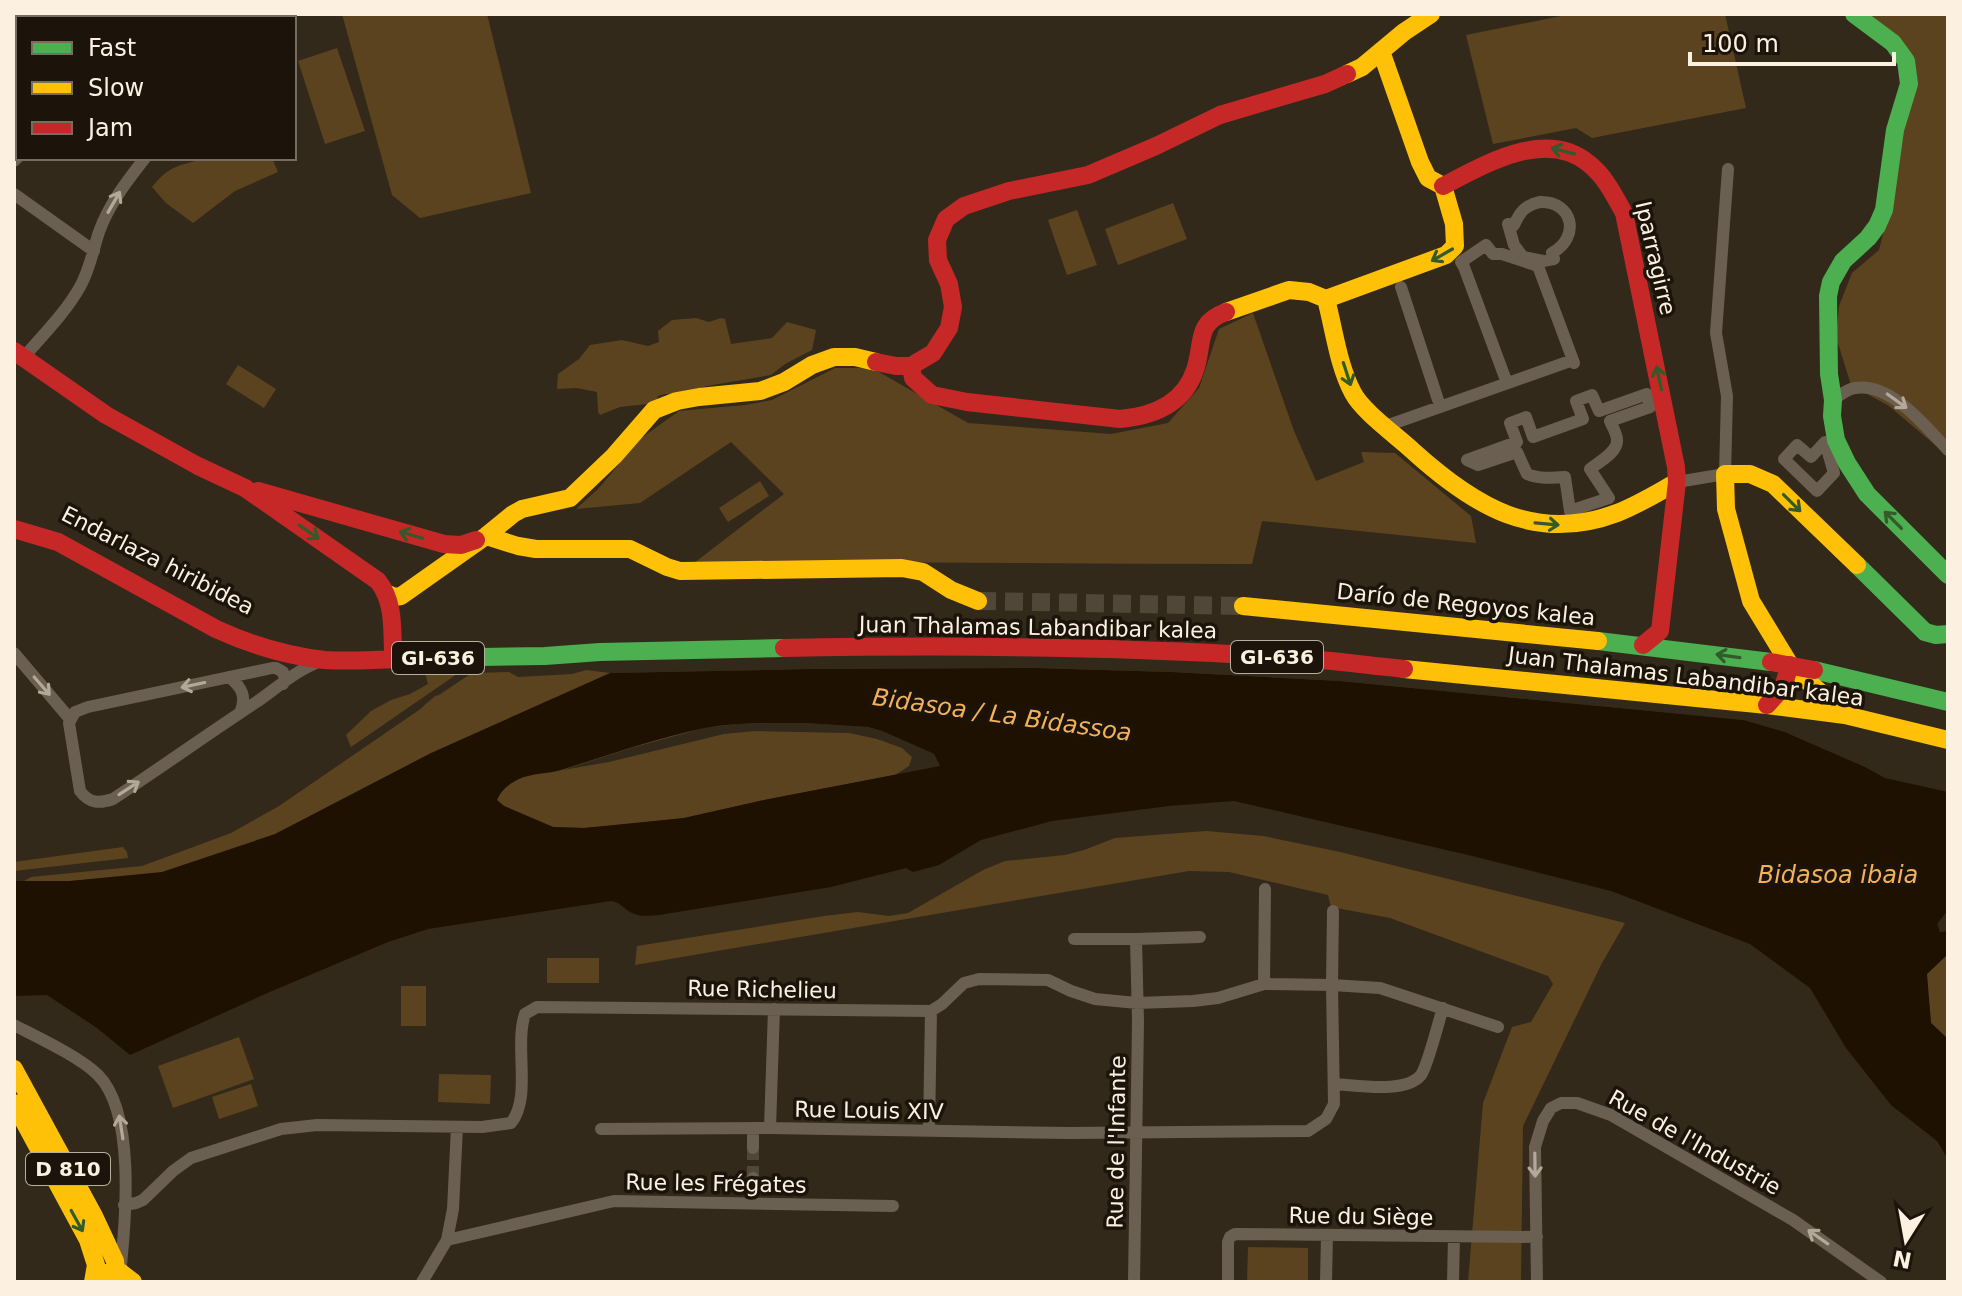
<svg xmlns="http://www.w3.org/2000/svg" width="1962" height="1296" font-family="'DejaVu Sans',sans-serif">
  <rect width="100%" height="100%" fill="#32291b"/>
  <path fill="#5c431f" d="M342,14H487L531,193L420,218L392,195Z
    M1571,14H1725L1746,108L1592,138L1576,128L1493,144L1466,35Z
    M1858,14H1948V456L1889,406L1851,385L1836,337L1839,306L1852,273L1879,250L1891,203L1912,71Z
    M337,48L365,131L325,144L298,61Z
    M207,158H272L278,172L235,191L193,223L166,203L152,187C169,165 181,165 207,158Z
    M1173,203L1187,239L1118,265L1105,229Z
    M1077,210L1097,265L1067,275L1048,220Z
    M1253,313L1294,431L1316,481L1364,462L1361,452L1395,453L1471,516L1476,543L1262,521L1252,564C1066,564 880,561 694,563L784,494L731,442L640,503L576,509L599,488L640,439L679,411L745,405L772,400L835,368H872L968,423L1111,434L1168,423L1199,388L1219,329Z
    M696,318L709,322L721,318L725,319L731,344L772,338L787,322L816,330L812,350L785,364L771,375L707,386L679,394H665L658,396L656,403L620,407L600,415L598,412L597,392L577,388L557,389L558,374L579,359L590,345L622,340L648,346L659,342L658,331L672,320Z
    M238,365L276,389L264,408L226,384Z
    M760,481L769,496L728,522L719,508Z
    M1035,668L1172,672L1340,681L1744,720L1785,732L1863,766L941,767L934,754L882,731L868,727L804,723H768L737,724L704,728L631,748L563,770L609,762L724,734L755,731L849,733L877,739L902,748L912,757L909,766L895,775L769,799L684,818L647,823L584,828L553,827L504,806L323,861L70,881H24L31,877L142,866L231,833L279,806L419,710L435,696L439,695L472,673L509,672L518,677L572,674L586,670L610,673L809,669Z
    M460,672L351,747L346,735L371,711L391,700L410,694L428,684L425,673Z
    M1206,831L1263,836L1340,852L1625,923L1602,963L1523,1126L1521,1282H1468L1483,1103L1512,1027L1531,1022L1553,984L1548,976L1390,918L1331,907L1328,895L1229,872L1189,871L635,965L637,946L824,916L858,912L889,916L908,913L983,870L1005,861L1065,855L1084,850L1115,838Z
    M123,847L127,852L128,858L14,871V862Z
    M1948,954V1039L1931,1023L1926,974Z
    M547,958H599V983H547Z
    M401,986H426V1026H401Z
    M239,1037L254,1079L173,1108L158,1066Z
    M439,1074L491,1075L490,1104L438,1102Z
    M251,1084L258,1106L219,1119L212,1097Z
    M1248,1247L1308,1248V1282H1247Z"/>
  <path fill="#1e1102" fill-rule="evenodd" d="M1035,668L1172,672L1340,681L1744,720L1785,732L1863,766L1885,778L1948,792V910L1937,924L1940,932L1948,931V954L1927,974L1931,1023L1948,1039V1159L1937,1141L1891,1105L1846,1048L1810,988L1750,944L1611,891L1468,855L1234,801L1169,806L1052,821L981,840L939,865L913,872L906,868L831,887L659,915C649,916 638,917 630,912C622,907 621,903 611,901L428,929L388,942L272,991L130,1055L97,1028L47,995L14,996V881H70L162,872L275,834L431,753L610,673L809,669ZM804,723L868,727L882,731L934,754L940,766L769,799L684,818L584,828L553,827L504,806L497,800C502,789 509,784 519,779C532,773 548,774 561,770C609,755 656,738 705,728C737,722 771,723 804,723Z"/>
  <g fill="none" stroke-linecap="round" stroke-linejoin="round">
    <path stroke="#504739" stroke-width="12" stroke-dasharray="12 6" stroke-linecap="butt" d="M753,1178V1148"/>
    <path stroke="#504739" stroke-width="18" stroke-dasharray="18 9" stroke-linecap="butt" d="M978,601L1243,606"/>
    <path stroke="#6b5f51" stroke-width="12" d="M107,14L110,18
      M57,18L60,14
      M163,18L176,14
      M14,56L18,55
      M14,161L18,157
      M14,194L94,251
      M1540,202C1573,201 1581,237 1552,253L1554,259L1543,261L1523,257L1514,245L1508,224L1514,225C1520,212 1525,205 1540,202Z
      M1401,287L1438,400
      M23,358C43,335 67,311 81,285C90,268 93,250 99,232C109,204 127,181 145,158
      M1507,383L1464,267L1461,262L1486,245L1493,254H1502L1538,266L1574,363
      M1647,394L1650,407L1610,421C1612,426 1617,434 1617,440C1618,452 1599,462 1590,469L1609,498L1570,511L1565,477C1552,478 1539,479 1527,474L1517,452L1478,465L1467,460L1517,442L1510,423L1526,417L1533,437L1583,419L1576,401L1592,395L1599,411Z
      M1833,400C1840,395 1847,389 1855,388C1891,382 1926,427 1948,450
      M1386,426L1573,360
      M1825,442L1834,473L1817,491L1784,459L1797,445L1811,457Z
      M1677,482L1725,474L1727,396L1716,333L1728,169
      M14,653L70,719
      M229,677C242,687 247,697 240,713
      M283,684L285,680L283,672L276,668H272L88,707L75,712L69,723L80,791C89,803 99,804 113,799C162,767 209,733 258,701C278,687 298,669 321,661
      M1074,939H1136
      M1264,984L1265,889
      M14,1025C37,1037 80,1057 98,1075C135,1112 126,1216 121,1265
      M1334,1084C1357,1085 1406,1094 1421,1075C1428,1065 1438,1023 1443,1008
      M770,1128L774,1009
      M601,1129L770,1128L1068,1133L1308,1131L1326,1119L1334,1104L1332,985L1333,911
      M929,1130L931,1011
      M753,1148V1128
      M751,1203L753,1178
      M124,1205L136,1203L143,1200L173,1171L191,1158L281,1129L317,1125L482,1127L511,1123C532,1097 514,1046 525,1014L537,1007L931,1011L942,1004L964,983L979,979L1048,980L1071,991L1095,999L1137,1003L1193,1001L1218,998L1264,984L1332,985L1380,988L1498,1027
      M447,1240L614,1201L893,1206
      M422,1282L447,1240L453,1209L457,1127
      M1134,1282L1138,1021L1136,939L1200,937
      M1228,1282V1242L1230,1237L1235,1234L1537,1237
      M1326,1282L1327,1235
      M1453,1282L1454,1237
      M1537,1282L1535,1147L1543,1121L1551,1108L1561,1103H1577L1611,1115L1793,1220L1881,1282"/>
    <path stroke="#4caf50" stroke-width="18" d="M1854,14L1893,43L1906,61L1909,84L1895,130L1884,210L1877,226L1868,238L1843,261L1831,282L1828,296L1829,374L1833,400L1832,416L1836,440L1847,463L1867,494L1948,575
      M1857,565L1925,632L1936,635L1948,634
      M1598,641L1771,662
      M419,658L545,656L600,652L784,648
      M1814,670L1948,702"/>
    <path stroke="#ffc107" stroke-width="18" d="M1381,51L1420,162L1428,178L1443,186
      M1347,74L1362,67L1404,32L1431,14
      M1326,299C1334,329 1338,365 1353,393C1363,412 1397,436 1414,452C1474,506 1535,544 1617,513C1638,505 1657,493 1677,482
      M1226,312L1289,290L1309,292L1326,299L1446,255L1455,246L1454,224L1443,186
      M486,536L518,546L536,549H630L667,567L680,571L902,568L923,572L951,590L978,601
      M388,594L395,597L401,596L486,536L513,514L522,509L570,498L614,456L654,410L677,401L699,397L760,391L784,382L812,365L834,357H855L876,362
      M1243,606L1598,641
      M1404,669L1767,705L1845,715L1948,740
      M1845,715L1790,665L1751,601L1726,509L1725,474H1750L1773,484L1857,565
      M14,1069L94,1216L115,1261L116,1271
      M14,1103L88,1240L96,1265L93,1282
      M103,1273L120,1272L133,1282"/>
    <path stroke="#c62828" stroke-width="18" d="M1443,186C1484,165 1545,128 1588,163C1605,176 1614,195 1624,213L1676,467L1677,482L1660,631L1643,645
      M14,351L106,415L198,466L245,488L378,581C394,602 392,626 393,651
      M876,362L896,366H911L933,353L949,328L953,307L949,284L938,260L937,240L946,219L964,206L1009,191L1088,175L1156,146L1220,115L1325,84L1347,74
      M911,366L913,378L932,395L967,402L1120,419C1153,416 1184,404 1195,370C1204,343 1195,323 1226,312
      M258,491L444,544L461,545L476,540
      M14,529L58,542L216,629C251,645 287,656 325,660C356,662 388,659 419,658
      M784,648C950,645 1117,646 1283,657C1323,659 1364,665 1404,669
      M1767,705L1783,687L1790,665"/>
    <path stroke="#c62828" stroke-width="18" d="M1771,662L1814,670"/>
  </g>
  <defs><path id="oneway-shaft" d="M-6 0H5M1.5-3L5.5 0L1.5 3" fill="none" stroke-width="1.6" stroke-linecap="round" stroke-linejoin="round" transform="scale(2)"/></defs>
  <g stroke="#325a2a">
    <use href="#oneway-shaft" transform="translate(1563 151) rotate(-166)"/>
    <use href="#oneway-shaft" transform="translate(1442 255) rotate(150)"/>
    <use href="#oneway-shaft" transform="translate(1347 374) rotate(72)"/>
    <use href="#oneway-shaft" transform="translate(1659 378) rotate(-102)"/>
    <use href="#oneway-shaft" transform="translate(1792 503) rotate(45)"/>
    <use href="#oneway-shaft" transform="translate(1893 520) rotate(-135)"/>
    <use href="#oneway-shaft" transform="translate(1547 524) rotate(5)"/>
    <use href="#oneway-shaft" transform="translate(309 532) rotate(35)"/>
    <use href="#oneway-shaft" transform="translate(411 535) rotate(-164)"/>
    <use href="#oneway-shaft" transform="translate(1728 656) rotate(-172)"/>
    <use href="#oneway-shaft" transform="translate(77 1221) rotate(61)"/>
  </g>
  <g stroke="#b4a899">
    <use href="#oneway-shaft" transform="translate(114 202) rotate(-60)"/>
    <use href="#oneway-shaft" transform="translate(1897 401) rotate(36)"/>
    <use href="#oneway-shaft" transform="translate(193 685) rotate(168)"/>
    <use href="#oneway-shaft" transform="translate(42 686) rotate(49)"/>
    <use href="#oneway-shaft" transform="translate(129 788) rotate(-33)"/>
    <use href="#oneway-shaft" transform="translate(121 1127) rotate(-99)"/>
    <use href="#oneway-shaft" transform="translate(1535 1165) rotate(89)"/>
    <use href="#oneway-shaft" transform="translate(1818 1237) rotate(-145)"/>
  </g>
  <g text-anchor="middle" stroke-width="7" stroke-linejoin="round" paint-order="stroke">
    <g fill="#1c140a" stroke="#b9aea0" stroke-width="2">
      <rect x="1231" y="641" width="92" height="32" rx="6"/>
      <rect x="392" y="642" width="92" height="32" rx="6"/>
      <rect x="26" y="1153" width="84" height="32" rx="6"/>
    </g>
    <g font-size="20" font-weight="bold" fill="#fcf0e1">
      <text x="1277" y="664">GI-636</text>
      <text x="438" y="665">GI-636</text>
      <text x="68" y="1176">D 810</text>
    </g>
    <g font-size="22" fill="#fcf0e1" stroke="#1c140a">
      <text transform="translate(1656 258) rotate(77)" y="8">Iparragirre</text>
      <text transform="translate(158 560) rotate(27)" y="8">Endarlaza hiribidea</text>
      <text transform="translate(1466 604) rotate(6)" y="8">Darío de Regoyos kalea</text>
      <text transform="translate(1038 627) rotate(1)" y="8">Juan Thalamas Labandibar kalea</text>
      <text transform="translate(1686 676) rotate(7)" y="8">Juan Thalamas Labandibar kalea</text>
      <text transform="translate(762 989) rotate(1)" y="8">Rue Richelieu</text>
      <text transform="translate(869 1110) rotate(1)" y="8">Rue Louis XIV</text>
      <text transform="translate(1116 1142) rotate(-89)" y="8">Rue de l'Infante</text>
      <text transform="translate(1695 1142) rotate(29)" y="8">Rue de l'Industrie</text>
      <text transform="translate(716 1183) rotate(1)" y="8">Rue les Frégates</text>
      <text transform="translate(1361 1216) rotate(1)" y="8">Rue du Siège</text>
    </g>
    <g font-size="24" font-style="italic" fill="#f3b25a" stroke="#1c140a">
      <text transform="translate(1002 715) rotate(8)" y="8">Bidasoa / La Bidassoa</text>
      <text x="1838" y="883">Bidasoa ibaia</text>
    </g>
  </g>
  <rect width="1962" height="1296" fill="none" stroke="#fcf0e1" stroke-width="32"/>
  <rect x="16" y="16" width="280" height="144" fill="#1c140a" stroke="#766c60" stroke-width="2"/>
  <rect x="32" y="42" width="40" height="12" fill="#4caf50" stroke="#766c60" stroke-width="2"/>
  <text x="88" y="56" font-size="24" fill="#fcf0e1">Fast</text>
  <rect x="32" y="82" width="40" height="12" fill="#ffc107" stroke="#766c60" stroke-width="2"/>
  <text x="88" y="96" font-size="24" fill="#fcf0e1">Slow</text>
  <rect x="32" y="122" width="40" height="12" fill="#c62828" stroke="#766c60" stroke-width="2"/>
  <text x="88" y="136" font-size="24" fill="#fcf0e1">Jam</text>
  <g transform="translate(1906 1240) rotate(191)" stroke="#1c140a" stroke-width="6" paint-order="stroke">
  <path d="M0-6L14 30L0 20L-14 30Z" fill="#fcf0e1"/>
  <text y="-12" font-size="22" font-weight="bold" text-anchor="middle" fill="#fcf0e1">N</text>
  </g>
  <path d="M1690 52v12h204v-12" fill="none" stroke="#fcf0e1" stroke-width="4"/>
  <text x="1702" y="52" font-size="24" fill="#fcf0e1" stroke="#1c140a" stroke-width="6" paint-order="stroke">100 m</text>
</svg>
